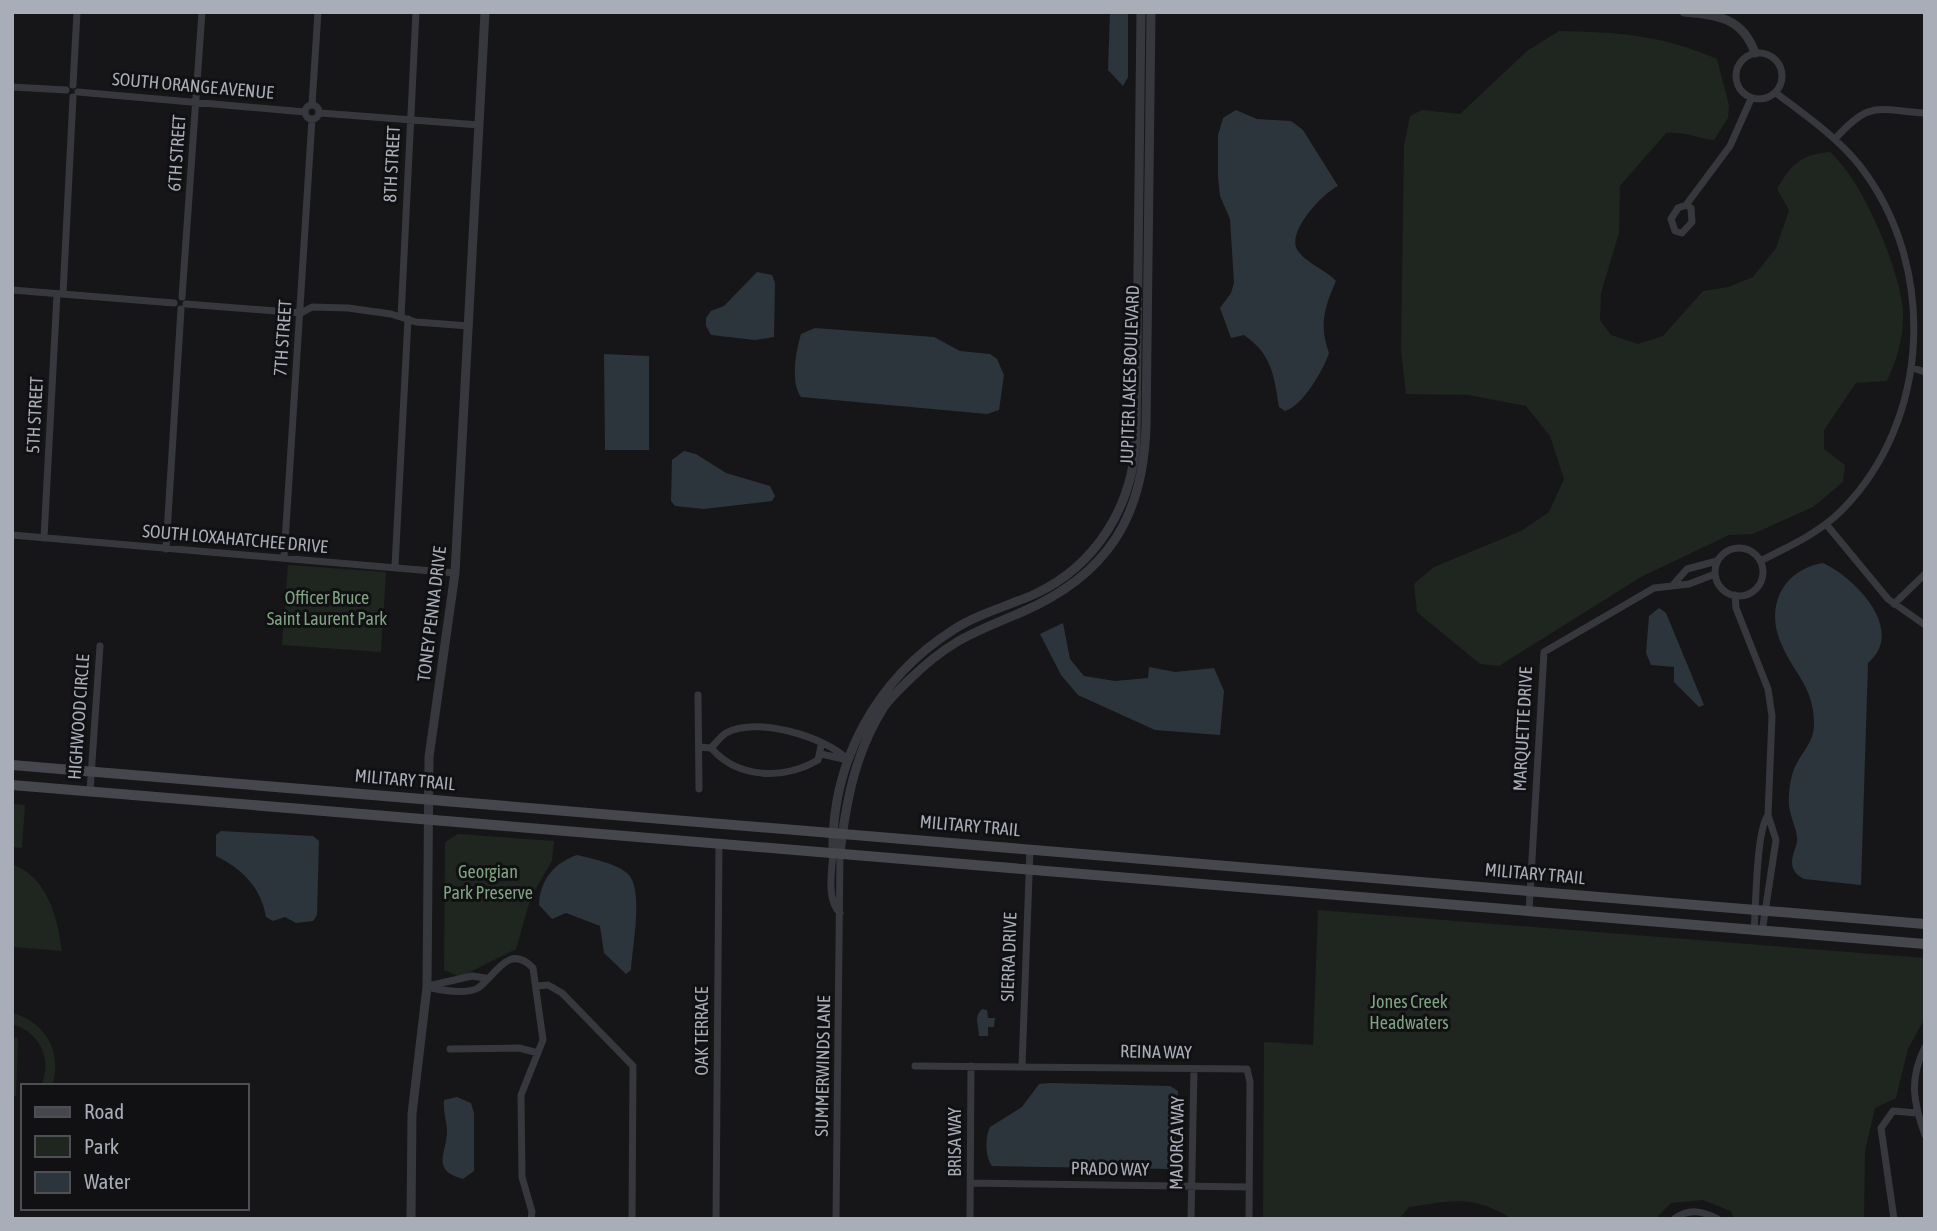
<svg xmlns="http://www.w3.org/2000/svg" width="1937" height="1231" font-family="'Asap Condensed',sans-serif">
  <rect width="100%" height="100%" fill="#161618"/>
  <path fill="#1e261f" d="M1559,31C1617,32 1662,35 1717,59L1729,105L1728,118L1714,140C1696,138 1684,131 1666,133L1620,186L1619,233L1601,293L1600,320L1611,335L1638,344L1663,336L1703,291L1728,287L1753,277L1776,248L1789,210L1777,189C1792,163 1801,155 1830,152C1862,180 1895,260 1902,302C1906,330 1898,357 1887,381L1856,383L1824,430V449L1845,465L1843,482L1813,507L1753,534L1729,535L1641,577L1499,666L1480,664L1417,612L1414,584L1434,567L1521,531L1549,512L1564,479L1550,436L1526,406L1468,395L1406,394L1401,350L1404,146L1410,116L1422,110L1460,114L1527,51Z
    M288,565L386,572L381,652L282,645Z
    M12,804L25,805L22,848L12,847Z
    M458,834L554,841L552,861L531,897L516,949L460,977L444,970L445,842Z
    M12,864C48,878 57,916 62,951L12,947Z
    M1318,910L1925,958V1018L1908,1049L1896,1098L1875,1108L1865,1151L1864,1219H1734L1731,1211L1703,1200L1671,1203L1655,1219H1512C1472,1194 1453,1201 1409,1207L1399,1219H1263L1264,1042L1313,1045Z
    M12,1013C46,1022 63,1053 52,1086H41C53,1060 40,1032 12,1024Z
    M12,1037L18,1038L16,1096H12Z"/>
  <path fill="#2c353c" d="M1110,12H1128V77L1123,86L1108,70Z
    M1236,110L1257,119L1291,121L1303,130L1338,186C1322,194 1285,233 1298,251C1306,263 1326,270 1336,281C1324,308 1319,326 1329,353C1324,369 1302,407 1285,411L1279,407C1274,376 1272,354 1244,335L1231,338L1220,308L1231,293L1234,283L1230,219L1220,196L1218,177V135L1223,118Z
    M757,272L772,275L775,283L774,337L755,340L711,335L706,326V318L711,311L724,306Z
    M815,328L934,337L960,351L990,354L997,359L1004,375L999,410L987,414L801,397C790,382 796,351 801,334Z
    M604,354L649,356V450H605Z
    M684,451L696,454L726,473L770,486L775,496L772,501L704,509L675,506L671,501L672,460Z
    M1823,563C1854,577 1907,630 1868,663L1861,885L1804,879C1799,876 1795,874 1793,868C1790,859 1795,851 1797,842C1798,831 1792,822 1790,811C1787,801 1790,779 1794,769C1800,754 1813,744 1814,726C1815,685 1791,672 1779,638C1766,602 1786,569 1823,563Z
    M1659,608L1666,613L1704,705L1699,707L1674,682V667L1651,665L1646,653L1649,616Z
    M1063,623L1070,659L1084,676L1115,681L1148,678L1149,667L1175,672L1214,668L1224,691L1220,735L1155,730L1078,695L1061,675L1040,634Z
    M221,831L313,836L319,841L317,915L313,921L296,923L285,917L273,921L266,917C261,887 242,869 216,856V835Z
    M577,855C593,859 616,863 628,874C644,889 632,949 631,970L626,974L604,953L600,926L566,913L552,919L539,905C540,880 554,863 577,855Z
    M982,1009L987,1010L988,1018H995L994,1027H988V1036H979C979,1025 973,1018 982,1009Z
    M1051,1083L1170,1086L1178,1091L1175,1164L1168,1169L992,1166C985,1157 985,1137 990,1127L1022,1107L1039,1084Z
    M457,1097L471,1103L474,1113V1171L463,1179C429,1170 448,1152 447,1129C446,1119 443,1110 444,1100Z"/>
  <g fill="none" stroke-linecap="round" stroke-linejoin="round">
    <path stroke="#37383d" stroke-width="7" d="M1736 76a23 23 0 1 1 46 0a23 23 0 1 1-46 0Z
      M73,85L77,12
      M12,87L66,90
      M78,92L305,112
      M312,104L318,12
      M305 112a7 7 0 1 1 14 0a7 7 0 1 1-14 0Z
      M320,113L479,125
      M1835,139C1870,100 1876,110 1925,113
      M1686,205L1691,208L1692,222L1682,233L1675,231L1671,219L1678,208L1686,205L1730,146L1751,99
      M12,290L174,303
      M63,294L73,97
      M182,297L202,12
      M186,304L301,313L312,307L348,308L391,314L416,322L469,326
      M401,317L416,12
      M1913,368L1925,372
      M1826,524L1888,599L1925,625
      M12,535L455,573
      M44,538L57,294
      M1715 572a24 24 0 1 1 48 0a24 24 0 1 1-48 0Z
      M166,549L181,309
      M284,558L312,119
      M1760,561C1788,547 1819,533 1841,511C1932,420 1937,265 1860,166C1837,137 1805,115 1776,93
      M395,566L408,319
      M1672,586L1687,569L1717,561
      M1735,595L1736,608L1768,689L1772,716L1768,815L1776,840L1762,932
      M1894,604L1925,574
      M698,695L699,789
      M699,747L711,748C738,779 784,780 818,760L821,746
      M711,748C715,744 721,736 726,733C757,716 826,737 848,760
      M821,754L848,760
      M90,791L100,646
      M833,853C832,870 826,900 840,913
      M1529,911L1544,652L1654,588L1689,584L1715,574
      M1754,931C1756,907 1756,831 1768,815
      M428,986L472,976L485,978
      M537,986L548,985L562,993L633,1066L632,1219
      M427,987C440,990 465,995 478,988C495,977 508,942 533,968L543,1040L521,1095L522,1177L532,1212L531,1219
      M1925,1047C1909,1079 1913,1102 1925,1135
      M450,1049L519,1048L538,1053
      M915,1066L1247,1069L1250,1082L1249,1219
      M1022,1066L1030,849
      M971,1183L1249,1187
      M716,1219L719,843
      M836,1219L840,853
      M970,1219L971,1066
      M1191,1219L1194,1069
      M1674,1219C1689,1208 1703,1211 1718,1219
      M1894,1219L1881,1128L1893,1111L1917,1113"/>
    <path stroke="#37383d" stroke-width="9" d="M1684,12C1718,15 1743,18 1755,53
      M833,853C831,762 876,679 953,630C977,614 1008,606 1035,594C1097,565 1133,505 1136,438L1141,12
      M840,853C846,802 855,752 884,707C891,697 901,688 909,680C950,640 971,634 1022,612C1107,575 1143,518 1146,427L1151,12
      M411,1219L412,1114L427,987L429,757L455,573L485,12"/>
    <path stroke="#45474d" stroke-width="10" d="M12,765L1925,924
      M12,785L1925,944"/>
  </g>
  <g text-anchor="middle" stroke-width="6" stroke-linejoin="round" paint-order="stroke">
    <g font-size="18" fill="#a8adb8" stroke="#111113">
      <text transform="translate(193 86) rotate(5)" y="6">SOUTH ORANGE AVENUE</text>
      <text transform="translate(177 153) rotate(-86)" y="6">6TH STREET</text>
      <text transform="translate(392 164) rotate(-87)" y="6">8TH STREET</text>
      <text transform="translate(283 338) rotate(-86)" y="6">7TH STREET</text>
      <text transform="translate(1130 375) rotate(-88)" y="6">JUPITER LAKES BOULEVARD</text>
      <text transform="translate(35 415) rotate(-87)" y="6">5TH STREET</text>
      <text transform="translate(235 539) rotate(5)" y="6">SOUTH LOXAHATCHEE DRIVE</text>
      <text transform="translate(432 614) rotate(-83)" y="6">TONEY PENNA DRIVE</text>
      <text transform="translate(79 717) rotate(-86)" y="6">HIGHWOOD CIRCLE</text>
      <text transform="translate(1523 729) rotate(-87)" y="6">MARQUETTE DRIVE</text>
      <text transform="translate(405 780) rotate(5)" y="6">MILITARY TRAIL</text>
      <text transform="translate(970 826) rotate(5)" y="6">MILITARY TRAIL</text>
      <text transform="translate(1535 874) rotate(5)" y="6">MILITARY TRAIL</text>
      <text transform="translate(1009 957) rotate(-88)" y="6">SIERRA DRIVE</text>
      <text transform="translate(702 1031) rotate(-90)" y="6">OAK TERRACE</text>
      <text transform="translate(1156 1052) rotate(1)" y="6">REINA WAY</text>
      <text transform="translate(823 1066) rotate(-89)" y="6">SUMMERWINDS LANE</text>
      <text transform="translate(955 1142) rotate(-90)" y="6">BRISA WAY</text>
      <text transform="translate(1177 1143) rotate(-89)" y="6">MAJORCA WAY</text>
      <text transform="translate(1110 1169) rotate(1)" y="6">PRADO WAY</text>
    </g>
    <g font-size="18" fill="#7fa381" stroke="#111113">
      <text x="327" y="604">Officer Bruce<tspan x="327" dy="21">Saint Laurent Park</tspan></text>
      <text x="488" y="878">Georgian<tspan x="488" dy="21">Park Preserve</tspan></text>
      <text x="1409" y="1008">Jones Creek<tspan x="1409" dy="21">Headwaters</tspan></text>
    </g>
  </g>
  <rect width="1937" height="1231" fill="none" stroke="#a8adb8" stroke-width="28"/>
  <rect x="21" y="1084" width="228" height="126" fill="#111113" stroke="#4d4f55" stroke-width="2"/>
  <rect x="35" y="1107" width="35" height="10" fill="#45474d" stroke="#4d4f55" stroke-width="2"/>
  <text x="84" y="1119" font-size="21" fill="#a8adb8">Road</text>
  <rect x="35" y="1136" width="35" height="21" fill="#1e261f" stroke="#4d4f55" stroke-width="2"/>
  <text x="84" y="1154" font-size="21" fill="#a8adb8">Park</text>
  <rect x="35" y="1172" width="35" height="21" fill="#2c353c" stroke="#4d4f55" stroke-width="2"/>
  <text x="84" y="1189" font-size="21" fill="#a8adb8">Water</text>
</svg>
